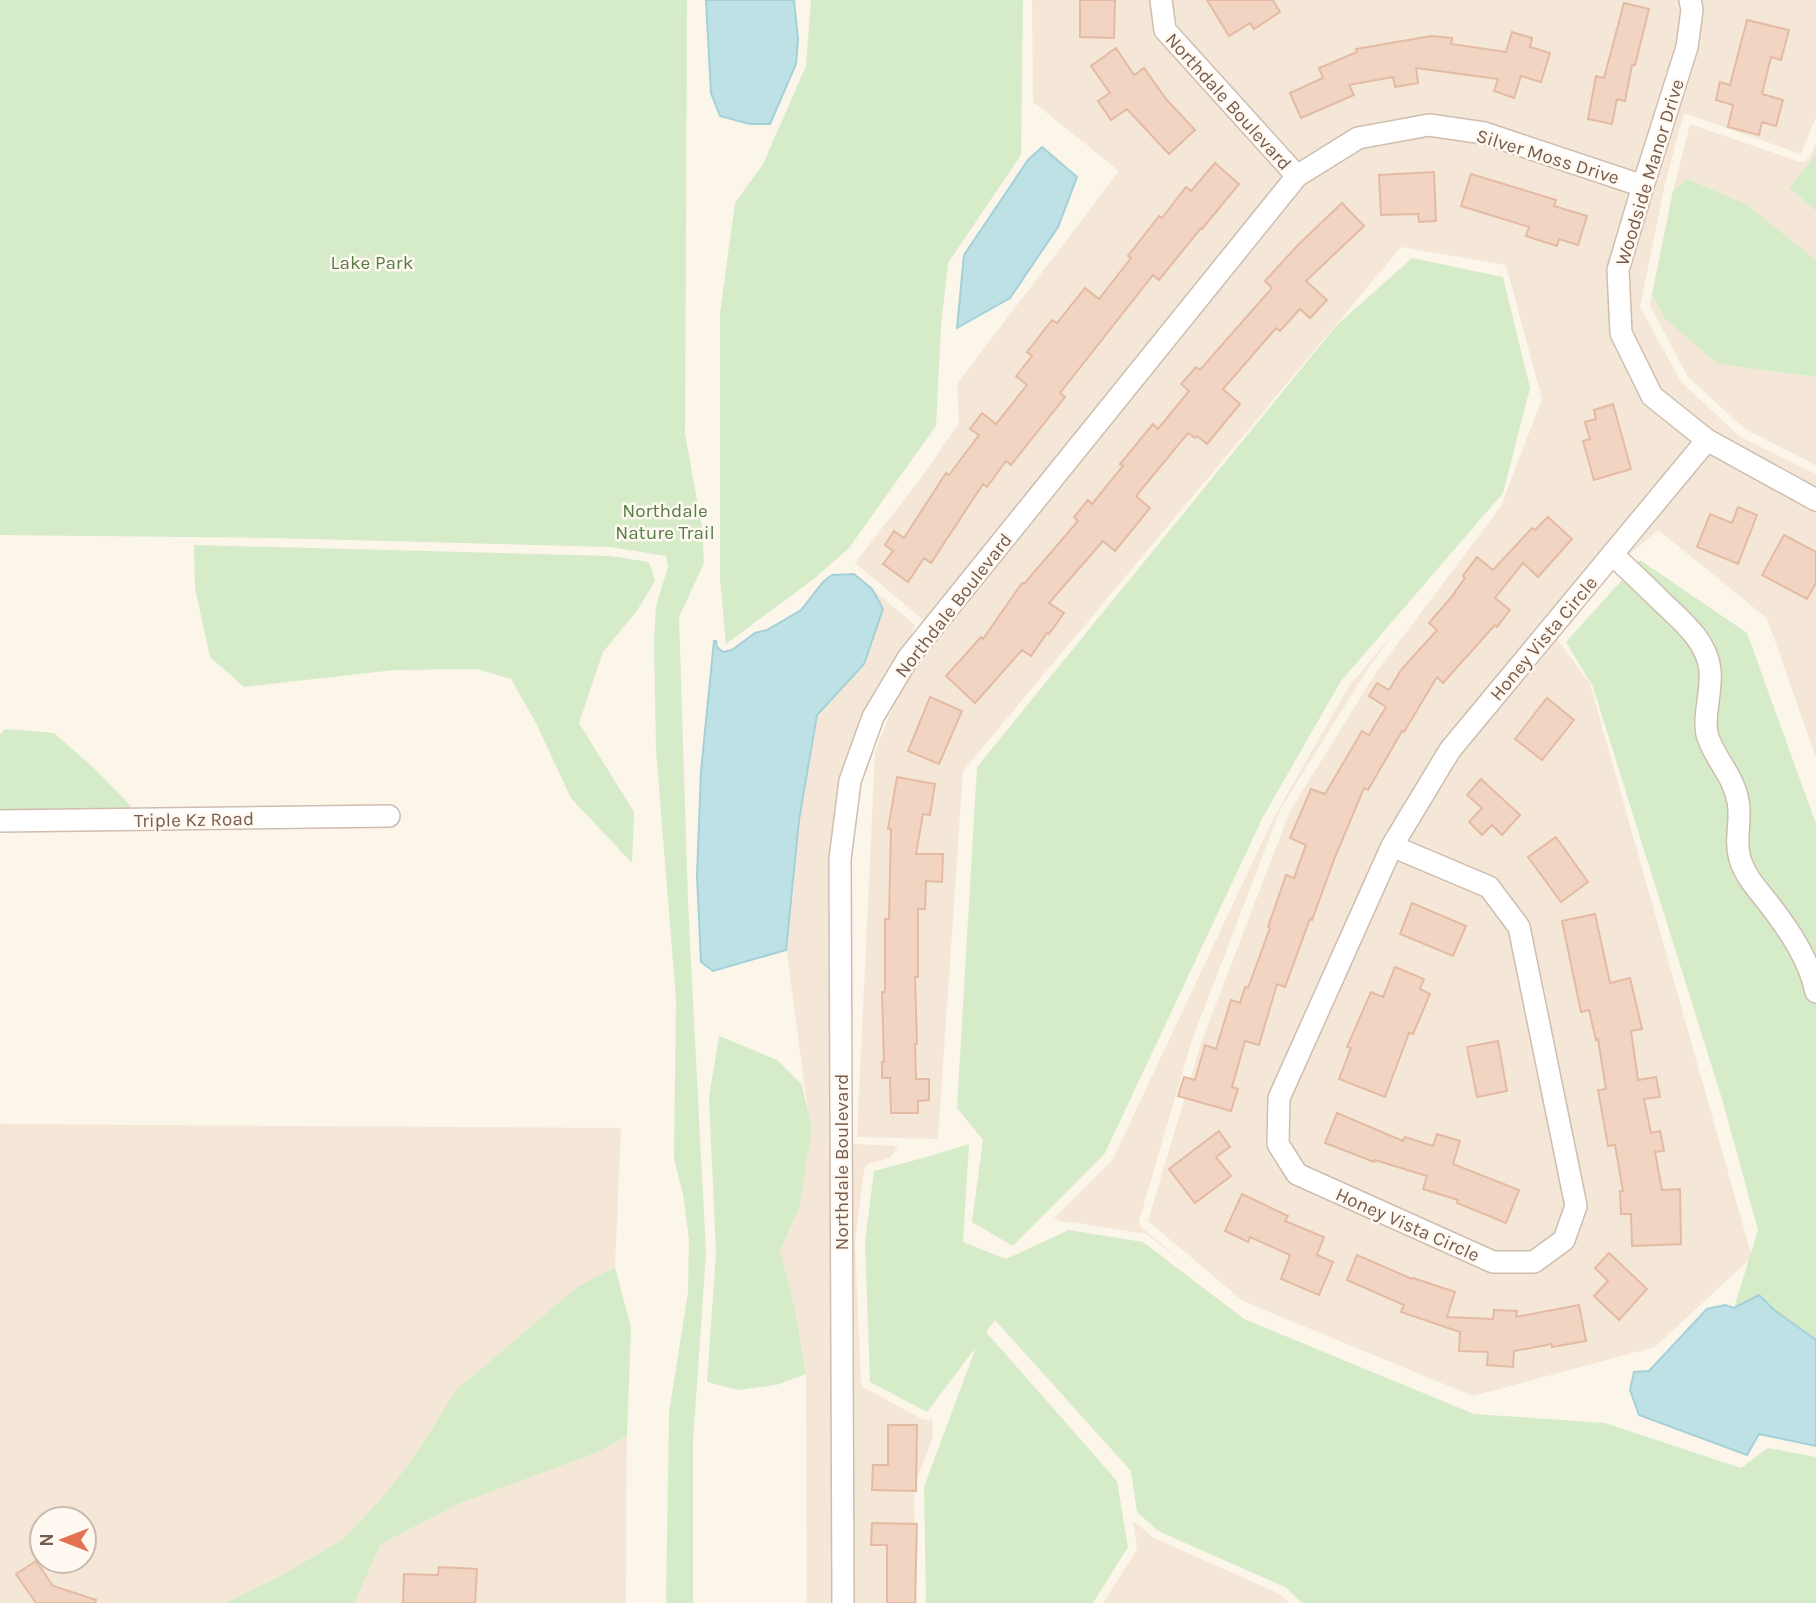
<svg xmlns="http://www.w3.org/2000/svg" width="1816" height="1603" font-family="Karla,sans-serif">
  <rect width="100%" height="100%" fill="#fcf5ea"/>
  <path fill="#f4e7d8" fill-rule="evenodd" d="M1032,0H1816V117L1801,154L1684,113L1665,184L1640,307L1681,382L1739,436L1816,474V758L1767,618L1658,530L1547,625L1590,684L1752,1257L1655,1347L1473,1396L1243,1301L1148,1221L1201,1043L1290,811L1377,671L1501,506L1542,399L1506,265L1401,247L963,771L938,1139L857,1137L875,752L926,622L855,563L924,474L959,423L957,384L1119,171L1033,102Z
    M1690,124L1800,162L1806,161L1810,157L1816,143V154L1789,188L1816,211V260L1746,204L1687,179L1673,191Z
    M1652,294L1665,319L1718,364L1816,377V465L1745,429L1688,377L1650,306Z
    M872,589L915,625L910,639L898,654L862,714L839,780L829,859L832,1603H807L806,1374L795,1309L780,1250L799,1209L812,1129L807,1105L786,945L799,820L817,715L864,664L883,609Z
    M1395,632L1369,667L1281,808L1192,1040L1139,1221L1141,1227L1182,1261L1146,1234L1071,1222L1065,1223L1054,1218L1113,1159L1272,821L1349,686Z
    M0,1124L621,1128L615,1267L577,1287L457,1389L409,1464L381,1499L342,1540L280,1576L225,1603H0ZM42,1519H84V1561H42Z
    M852,1144L898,1146L890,1158L871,1163L867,1165L864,1170L855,1242L861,1382L863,1387L874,1393L922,1419L928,1420L932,1418L933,1436L914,1487L917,1603H854Z
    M627,1436L626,1603H354L381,1544L458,1504L598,1452Z
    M1133,1521L1154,1538L1280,1594L1289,1603H1103L1136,1551L1137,1545Z"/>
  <path fill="#d6ebc8" d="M0,0H687L685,434L702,528L704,563L679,617L688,903L706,1254L693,1441V1603H666L669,1413L688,1292L689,1239L683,1194L674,1159L676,999L656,750L654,641L656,606L668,567L666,556L611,547L273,538L0,535Z
    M811,0H1023L1021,155L948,263L941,325L936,426L849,548L815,578L726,644L720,578V313L735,203L763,164L806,66Z
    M1816,154V211L1789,188Z
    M1687,179L1746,204L1816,260V377L1718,364L1665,319L1652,294L1673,191Z
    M1412,258L1503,277L1530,388L1503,493L1341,681L1263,817L1105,1153L1013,1246L972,1222L983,1140L957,1108L977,767L1337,325Z
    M194,545L610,556L649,562L655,580L653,585L636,612L603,652L579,723L634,812L632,863L571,798L536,723L511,679L477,669L395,670L244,687L210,657L195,588Z
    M1640,560L1747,633L1816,824V1446L1759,1434L1747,1455L1639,1415L1630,1390L1634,1372L1649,1371L1707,1309L1734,1308L1758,1230L1722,1099L1593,687L1566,642Z
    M5,729L54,733L95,769L127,802L133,810L0,811V735Z
    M719,1036L777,1060L802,1085L812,1129L799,1209L780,1250L795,1309L806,1374L776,1385L738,1390L707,1382L716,1253L709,1097Z
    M969,1144L963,1242L1006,1259L1069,1230L1143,1242L1244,1319L1474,1414L1605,1423L1741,1468L1768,1448L1816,1457V1603H1302L1285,1587L1158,1531L1137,1512L1131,1471L995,1320L986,1332L1117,1481L1128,1547L1093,1603H926L924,1487L976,1347L927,1412L870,1382L865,1242L874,1171L923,1158Z
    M615,1267L631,1327L627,1436L598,1452L458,1504L381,1544L354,1603H225L280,1576L342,1540L381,1499L409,1464L457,1389L577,1287Z"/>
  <path fill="#bee1e6" stroke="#a4d0d8" stroke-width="2" d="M706,0H794L798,39L796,64L770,124H750L720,116L711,93Z
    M1042,147L1077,177L1058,227L1010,298L957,328L964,255L1028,160Z
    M854,574L872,589L883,609L864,664L817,715L799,820L786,950L713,971L701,962L697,876L701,771L714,641H716L717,647L723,652L732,650L755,633L767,630L801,610L823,582L832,575Z
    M1759,1295L1774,1310L1816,1340V1446L1759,1434L1747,1455L1639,1415L1630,1390L1634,1372L1649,1371L1707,1309L1725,1305L1734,1308Z"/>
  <path fill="#f1d5c2" stroke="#e4bba2" stroke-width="2" d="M1080,0H1115L1114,38L1080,37Z
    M1207,0H1273L1280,12L1254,29L1250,23L1229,36Z
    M1624,3L1649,9L1635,65H1632L1625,101L1617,99L1612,124L1588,119L1596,76L1604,78Z
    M1747,20L1789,30L1781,60L1771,57L1762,94L1783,100L1776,126L1762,122L1759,135L1728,127L1733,105L1716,100L1720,82L1730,85Z
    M1512,32L1532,38L1530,47L1550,53L1541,82L1521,76L1514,98L1494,91L1498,79L1416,68L1418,83L1395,87L1393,77L1349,85L1354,95L1301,118L1290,93L1323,78L1319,68L1357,52L1356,49L1431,36L1452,38L1451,44L1506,52Z
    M1116,48L1134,75L1144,68L1166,99L1195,130L1169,154L1127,109L1111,120L1098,101L1110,93L1091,66Z
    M1215,163L1239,184L1202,229L1201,228L1159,280L1153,275L1060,393L1065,397L1011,465L1006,461L987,487L983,484L931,563L924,558L908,582L883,564L893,551L885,545L894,531L904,538L946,473L949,475L979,435L970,429L982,413L996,424L1027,385L1016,376L1032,356L1027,352L1052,320L1057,323L1085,288L1099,299L1131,258L1128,256L1159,216L1162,218L1186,187L1191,191Z
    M1434,172L1436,221L1419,222L1418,214L1381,215L1379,175Z
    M1471,174L1556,200L1554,206L1587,216L1578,245L1559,239L1557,246L1526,236L1529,227L1461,206Z
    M1342,203L1364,226L1306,281L1327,300L1310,318L1300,309L1280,331L1276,328L1223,389L1240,404L1207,444L1197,436L1195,438L1188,433L1136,496L1150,508L1115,551L1103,541L1049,603L1064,613L1049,634L1047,633L1031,656L1022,650L975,703L946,676L981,637L983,639L1022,583L1024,584L1078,521L1074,517L1088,500L1092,504L1123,466L1120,464L1153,424L1158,429L1189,391L1181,384L1196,367L1200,370L1272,288L1265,281L1298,245Z
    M1613,404L1631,469L1594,480L1583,441L1590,439L1585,422L1596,419L1594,410Z
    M1738,507L1757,515L1738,564L1697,547L1710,514L1732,523Z
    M1548,517L1572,539L1538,577L1523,563L1495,598L1510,610L1497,627L1495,625L1443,683L1437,677L1404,732L1402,731L1368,790L1364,788L1335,857L1312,920L1310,919L1285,987L1277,984L1259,1045L1245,1041L1232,1087L1238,1089L1231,1111L1178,1096L1184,1077L1195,1080L1205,1045L1216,1049L1231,1000L1240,1003L1245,987L1248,988L1270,928L1268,927L1286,875L1294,878L1306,845L1290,838L1311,789L1325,794L1362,731L1369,735L1386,707L1369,696L1377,683L1389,690L1401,670L1437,630L1429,623L1455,593H1454L1465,578L1463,576L1477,557L1493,570L1532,528L1535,530Z
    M1784,535L1816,552V583L1807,599L1762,575Z
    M930,697L962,711L939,764L908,751Z
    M1547,698L1574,720L1542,760L1515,739Z
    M897,777L935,784L930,815L923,814L916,854H943L942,882L926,881L925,909H918V977H915L917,1044H915L916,1079H929V1100L918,1101V1113H891L890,1078H882V1062H884L882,992H885V919H889L891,829H888Z
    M1481,779L1520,815L1502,835L1492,825L1482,835L1469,822L1482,808L1467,795Z
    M1556,837L1588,882L1561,902L1528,857Z
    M1412,903L1466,926L1453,956L1400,934Z
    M1595,914L1610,983L1630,978L1642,1029L1631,1031L1638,1080L1656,1077L1660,1097L1644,1099L1651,1133L1660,1131L1664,1151L1655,1152L1662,1190L1680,1189L1681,1244L1632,1246L1631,1214H1621L1620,1191H1623L1615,1145L1608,1146L1598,1090L1606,1089L1598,1039L1596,1040L1589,1010L1581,1012L1562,921Z
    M1395,967L1424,979L1420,989L1430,994L1413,1034L1409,1033L1385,1097L1339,1079L1351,1048L1347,1047L1371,992L1383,997Z
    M1498,1041L1507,1091L1477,1097L1467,1047Z
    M1337,1113L1403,1141L1405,1137L1433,1146L1437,1134L1460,1141L1453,1164L1519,1190L1506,1223L1457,1203L1458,1200L1423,1189L1427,1176L1375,1160L1374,1162L1325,1143Z
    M1219,1131L1230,1147L1216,1157L1231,1176L1195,1203L1169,1169Z
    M1242,1194L1288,1216L1285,1221L1324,1237L1317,1255L1333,1262L1319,1295L1281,1279L1290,1255L1250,1237L1248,1242L1225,1231Z
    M1609,1253L1647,1289L1619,1320L1594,1296L1608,1281L1595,1268Z
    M1357,1255L1412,1279L1413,1278L1455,1292L1447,1317L1493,1319L1494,1310L1517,1311L1516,1317L1579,1305L1586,1341L1552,1347V1344L1514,1351L1513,1367L1487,1365L1488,1352L1459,1351L1460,1332L1401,1312L1404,1305L1347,1280Z
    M888,1425H917L916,1491L872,1490L873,1465H888Z
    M872,1523L917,1524L915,1603H887V1545H871Z
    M36,1561L53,1586L96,1600L95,1603H36L16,1574Z
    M439,1567L477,1569L475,1603H403L404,1574L438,1575Z"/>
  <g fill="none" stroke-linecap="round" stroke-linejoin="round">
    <g stroke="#cfbdaf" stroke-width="24">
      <path id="minor" d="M1161,0L1165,30L1297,176
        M1690,0L1692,10L1687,47L1643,186L1618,270L1621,333L1652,396L1707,440L1816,500
        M1612,554C1629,570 1646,586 1662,602C1682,621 1707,641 1710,670C1712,692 1703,716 1707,734C1713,757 1733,774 1738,801C1742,820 1734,840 1740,859C1745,876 1758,890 1769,904C1789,930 1809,959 1816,992
        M0,821L389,816
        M1392,846L1489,887L1519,927L1576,1206L1564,1240L1534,1262H1493L1297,1174L1278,1144L1279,1098L1392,846L1450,750L1707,440
        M843,1603L840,859L850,781L873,717L908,658L1297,176L1358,138L1429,125L1484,133L1643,186"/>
    </g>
    <use href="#minor" stroke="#fff" stroke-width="21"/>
  </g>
  <g text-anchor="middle" stroke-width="5" stroke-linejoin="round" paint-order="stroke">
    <g font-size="19" fill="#775c4d" stroke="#fff9f1">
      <text transform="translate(1229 101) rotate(48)" y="7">Northdale Boulevard</text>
      <text transform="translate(1548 156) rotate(17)" y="7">Silver Moss Drive</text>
      <text transform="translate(1649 172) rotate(-73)" y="7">Woodside Manor Drive</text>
      <text transform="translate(953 605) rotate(-52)" y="7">Northdale Boulevard</text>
      <text transform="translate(1543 638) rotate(-50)" y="7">Honey Vista Circle</text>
      <text transform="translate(194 819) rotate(-1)" y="7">Triple Kz Road</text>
      <text transform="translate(841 1162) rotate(-90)" y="7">Northdale Boulevard</text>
      <text transform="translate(1408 1224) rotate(24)" y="7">Honey Vista Circle</text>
    </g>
    <g font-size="19" fill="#557d45" stroke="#fff9f1">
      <text x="372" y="269">Lake Park</text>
      <text x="665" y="517">Northdale<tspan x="665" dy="22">Nature Trail</tspan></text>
    </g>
  </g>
  <g transform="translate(63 1540) rotate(270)"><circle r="33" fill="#fff9f1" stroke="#c9baaf" stroke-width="2"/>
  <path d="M0-5L12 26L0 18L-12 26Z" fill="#e37252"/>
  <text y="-10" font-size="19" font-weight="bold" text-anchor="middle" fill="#775c4d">N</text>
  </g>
</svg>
